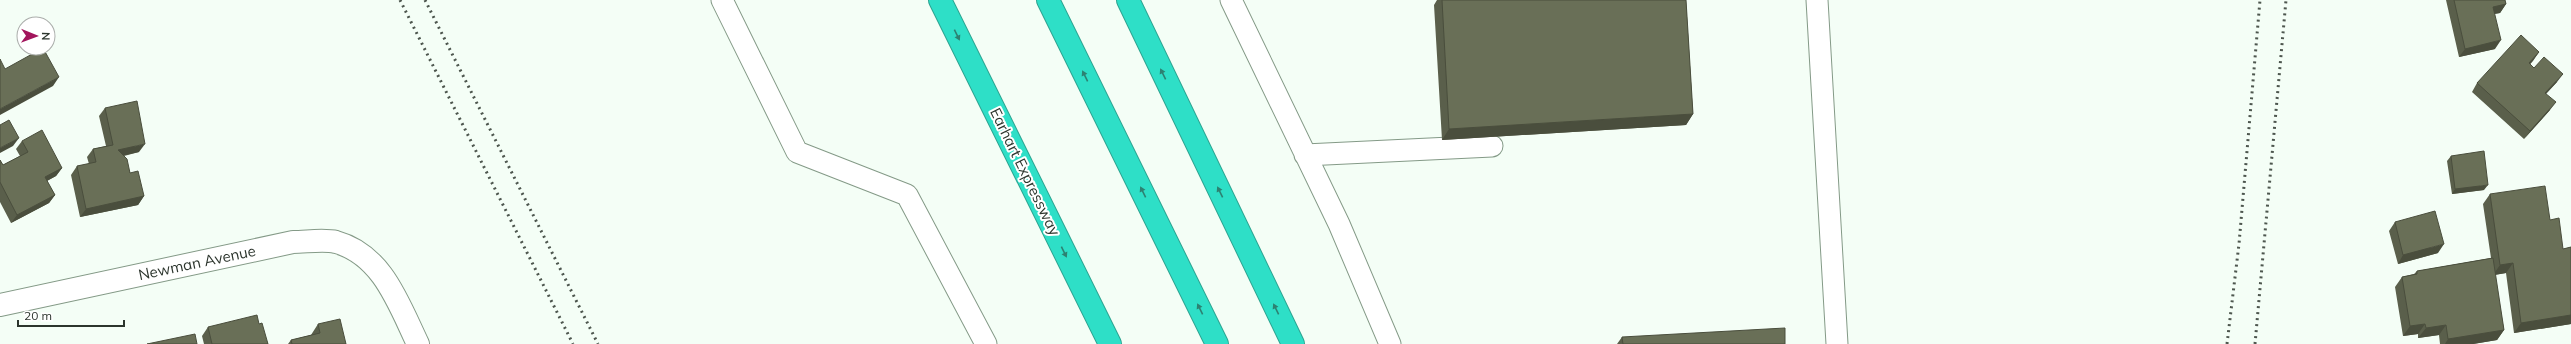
<svg xmlns="http://www.w3.org/2000/svg" width="2571" height="344" font-family="Mulish,sans-serif">
  <rect width="100%" height="100%" fill="#f4fef6"/>
  <g fill="none" stroke-linecap="round" stroke-linejoin="round">
    <g stroke="#849a87" stroke-width="23">
      <path id="service" d="M722,0L797,152L907,195L986,344
        M1231,0L1339,224L1390,344
        M1817,0L1837,344
        M1305,155L1492,146"/>
    </g>
    <g stroke="#849a87" stroke-width="24">
      <path id="minor" d="M0,305L293,242C306,242 324,239 336,242C383,255 399,305 418,344"/>
    </g>
    <g stroke="#2da491" stroke-width="24">
      <path id="motorway" d="M940,0L1110,344
        M1048,0L1217,344
        M1128,0L1293,344"/>
    </g>
    <use href="#service" stroke="#fff" stroke-width="21"/>
    <use href="#minor" stroke="#fff" stroke-width="22"/>
    <use href="#motorway" stroke="#2edfc7" stroke-width="22"/>
    <path stroke="#4d564e" stroke-width="3" stroke-dasharray="2 4" stroke-linecap="butt" d="M400,0L573,344
      M425,0L598,344
      M2227,344L2239,244L2260,0
      M2255,344L2286,0"/>
  </g>
  <path fill="#5a5f4b" d="M1437,0H1686L1693,114L1686,125L1442,140L1434,5Z
    M2446,0H2505L2506,4L2500,13L2494,14L2495,49L2459,57Z
    M2539,52L2530,64L2534,68L2557,82L2546,94L2550,110L2524,139L2472,92L2477,83Z
    M105,108L139,152L124,156L130,173L144,196L138,205L80,217L71,175L77,166L89,164L87,157L93,149L106,146L99,116Z
    M22,141L62,168L56,176L47,181L55,195L49,203L11,223L0,202V160L3,165L20,156L16,149Z
    M2451,156L2484,190L2452,194L2447,161Z
    M2490,194L2550,220L2563,249L2571,247V324L2514,333L2506,273L2495,275L2504,330L2497,340L2473,344H2440L2439,335L2418,338V334L2403,336L2395,287L2402,277L2414,274L2417,271L2491,258L2483,204Z
    M2395,222L2438,253L2398,264L2389,231Z
    M259,324L268,344H204L202,336L208,327Z
    M318,324L346,344H288L291,340L311,335Z
    M1622,337L1785,344H1617Z"/>
  <path fill="#4a4e3d" d="M2506,4L2500,13L2487,15L2493,7Z
    M2501,40L2495,49L2459,57L2465,49Z
    M2539,52L2533,61L2523,72L2529,63Z
    M2563,74L2557,82L2539,101L2545,93Z
    M59,77L53,86L0,115V109Z
    M2556,102L2550,110L2524,139L2530,131Z
    M1693,114L1686,125L1442,140L1449,129Z
    M19,138L13,146L0,153V148Z
    M145,144L139,152L112,158L118,150Z
    M62,168L56,176L39,185L45,177Z
    M2488,185L2484,190L2452,194L2455,189Z
    M55,195L49,203L11,223L17,215Z
    M144,196L138,205L80,217L86,209Z
    M2444,244L2438,253L2398,264L2403,255Z
    M2513,263L2506,273L2493,275L2500,265Z
    M2571,315V324L2514,333L2521,323Z
    M2425,324L2418,334L2403,336L2410,326Z
    M2446,325L2439,335L2418,338L2426,328Z
    M2504,330L2497,340L2473,344H2445L2448,339Z"/>
  <path fill="#696f57" stroke="#4a4e3d" d="M1442,0H1686L1693,114L1449,129Z
    M2454,0H2505L2506,4L2493,7L2501,40L2465,49Z
    M2521,35L2539,52L2529,63L2534,68L2544,57L2563,74L2545,93L2556,102L2530,131L2477,83Z
    M43,48L59,77L0,109V59L5,69Z
    M137,101L145,144L118,150L127,159L130,173L138,171L144,196L86,209L77,166L96,162L93,149L113,145L105,108Z
    M9,120L19,138L0,148V125Z
    M42,130L62,168L45,177L55,195L17,215L0,182V160L3,165L28,152L22,141Z
    M2484,151L2488,185L2455,189L2451,156Z
    M2545,186L2550,220L2559,218L2563,249L2571,247V315L2521,323L2513,263L2500,265L2490,194Z
    M2435,211L2444,244L2403,255L2395,222Z
    M2493,258L2504,330L2448,339L2446,325L2426,328L2425,324L2410,326L2402,277L2417,274V271Z
    M257,315L259,324L262,323L268,344H212L208,327Z
    M340,319L346,344H292L291,340L320,333L318,324Z
    M1785,328V344H1623L1622,337Z
    M195,334L197,344H147Z"/>
  <defs><path id="oneway-solid" d="M-6-.8H1V-3.2L6.5 0L1 3.2V.8H-6Z"/></defs>
  <g fill="#2d8272">
    <use href="#oneway-solid" transform="translate(957 35) rotate(64)"/>
    <use href="#oneway-solid" transform="translate(1163 74) rotate(-116)"/>
    <use href="#oneway-solid" transform="translate(1085 76) rotate(-116)"/>
    <use href="#oneway-solid" transform="translate(1143 192) rotate(-116)"/>
    <use href="#oneway-solid" transform="translate(1220 192) rotate(-116)"/>
    <use href="#oneway-solid" transform="translate(1064 252) rotate(64)"/>
    <use href="#oneway-solid" transform="translate(1200 309) rotate(-116)"/>
    <use href="#oneway-solid" transform="translate(1276 309) rotate(-116)"/>
  </g>
  <g text-anchor="middle" stroke-width="4" stroke-linejoin="round" paint-order="stroke">
    <g font-size="15" fill="#2c352d" stroke="#fff">
      <text transform="translate(1025 172) rotate(64)" y="5">Earhart Expressway</text>
      <text transform="translate(197 263) rotate(-12)" y="5">Newman Avenue</text>
    </g>
  </g>
  <g transform="translate(36 36) rotate(91)"><circle r="19" fill="#ffffff" stroke="#abaeab"/>
  <path d="M0-3L7 15L0 10L-7 15Z" fill="#a2155c"/>
  <text y="-6" font-size="11" font-weight="bold" text-anchor="middle" fill="#2c352d">N</text>
  </g>
  <path d="M18 320v6h106v-6" fill="none" stroke="#2c352d" stroke-width="2"/>
  <text x="24" y="320" font-size="12" fill="#2c352d" stroke="#ffffff" stroke-width="3" paint-order="stroke">20 m</text>
</svg>
